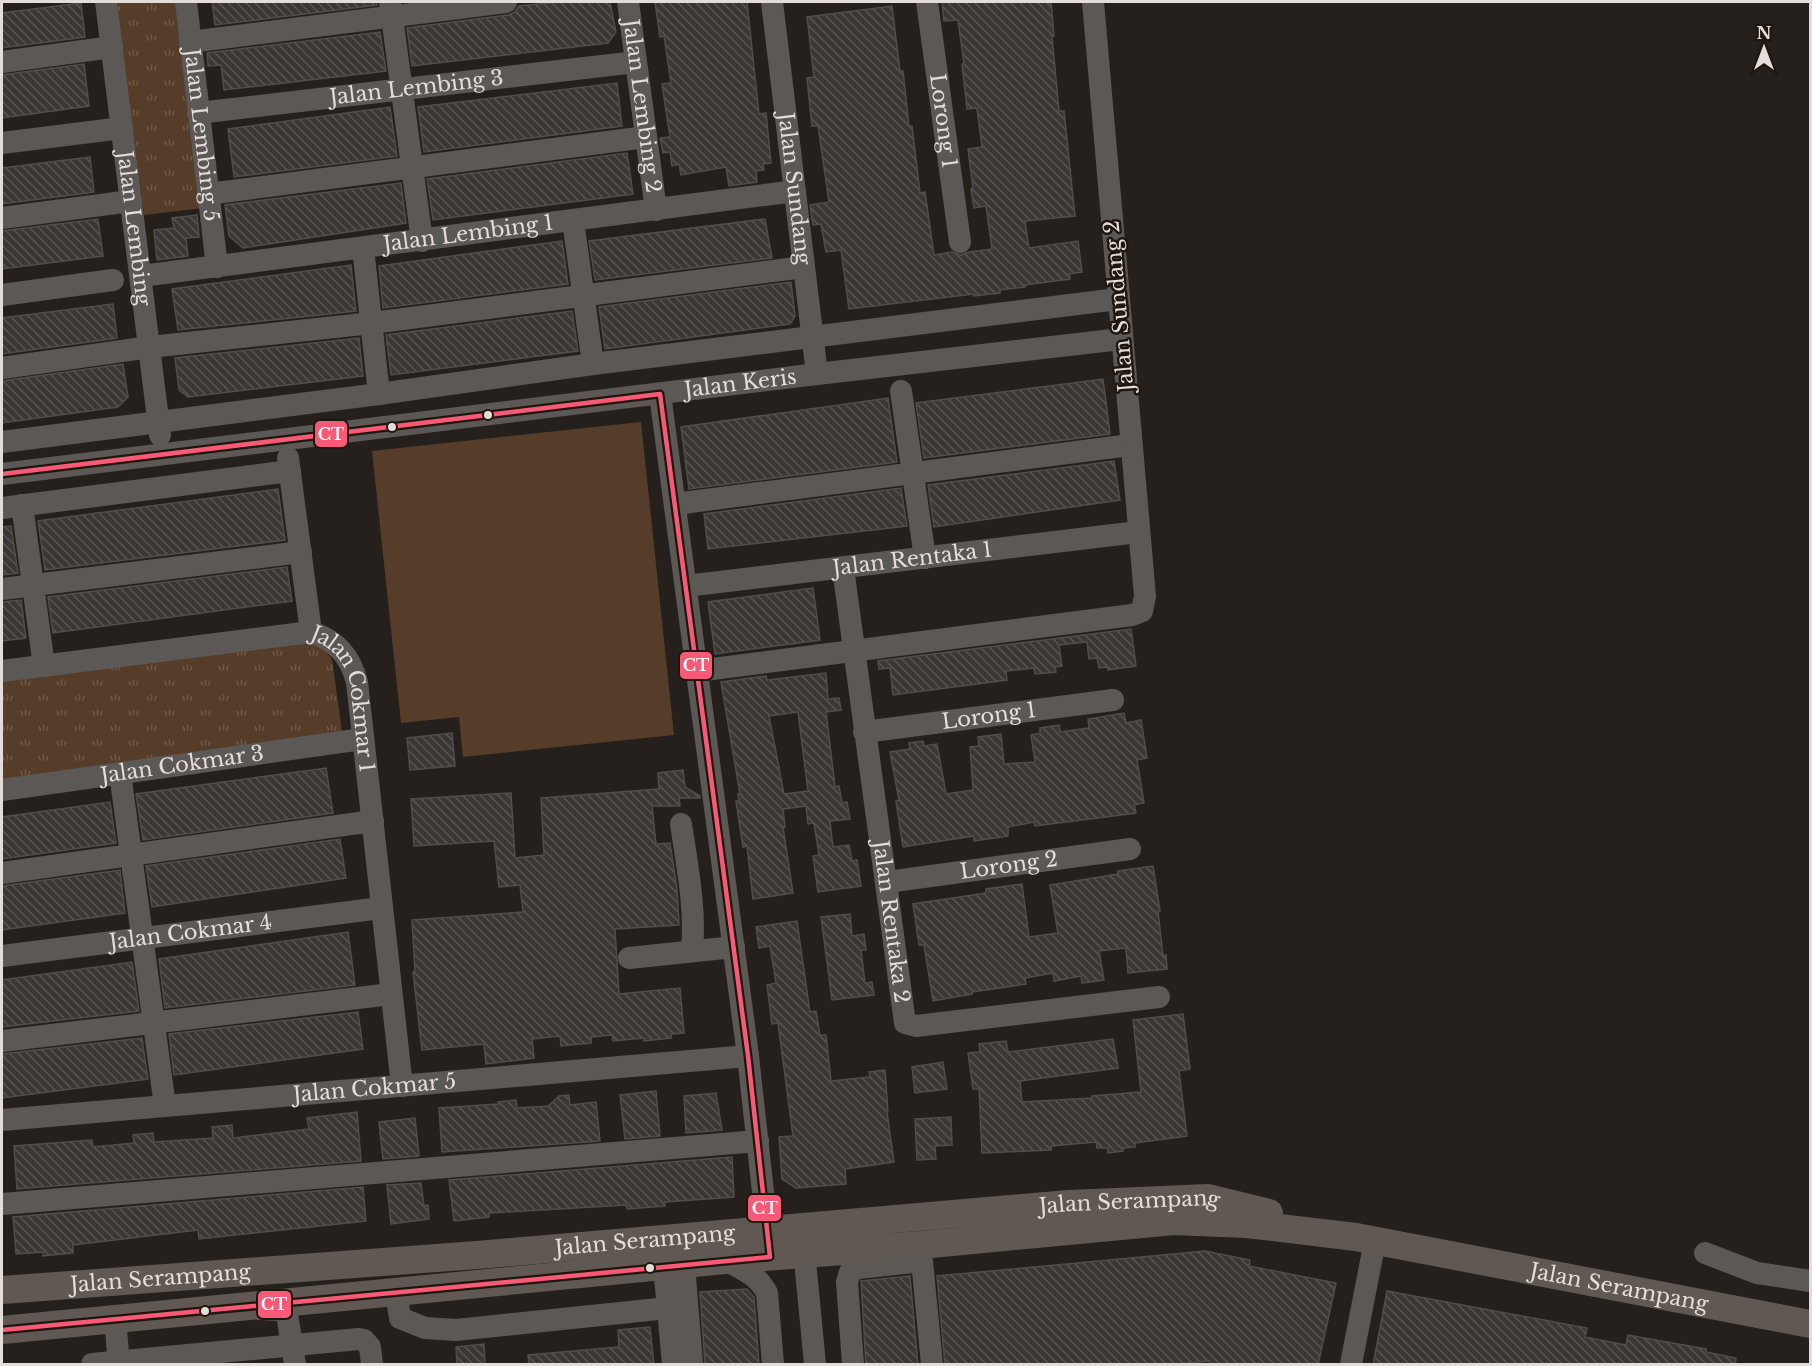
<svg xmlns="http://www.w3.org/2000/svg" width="1812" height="1366" font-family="'Libre Baskerville',serif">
  <defs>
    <pattern id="park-tufts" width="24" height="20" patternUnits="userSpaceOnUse" patternTransform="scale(1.5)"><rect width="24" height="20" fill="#563d29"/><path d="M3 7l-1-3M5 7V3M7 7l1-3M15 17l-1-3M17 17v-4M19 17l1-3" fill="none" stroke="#6e5947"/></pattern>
    <pattern id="building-back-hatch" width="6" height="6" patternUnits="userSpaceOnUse" patternTransform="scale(1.5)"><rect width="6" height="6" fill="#3b3734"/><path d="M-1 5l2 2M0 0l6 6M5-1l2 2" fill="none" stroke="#575451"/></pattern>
  </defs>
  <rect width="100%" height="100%" fill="#25201c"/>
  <path fill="url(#park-tufts)" d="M116,2H176L203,208L144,215Z
    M317,642L332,659L344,746L2,795V680Z"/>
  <path fill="#563d29" d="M641,422L674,735L463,757L459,717L401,723L372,451Z"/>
  <path fill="url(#building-back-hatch)" stroke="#514d49" stroke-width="1.5" fill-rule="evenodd" d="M212,2H377V5L215,25Z
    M558,2H610L616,32L608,43L412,66L407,28L508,15L515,12L519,6Z
    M655,2H747L759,114L766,113L771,163L763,164L764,170L756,171L757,182L729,186L726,167L681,175L679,164L672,166L670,152L663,153L660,138L670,137L662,84L671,83L664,36L660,37Z
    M942,2H1051L1054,36L1052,37L1059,111H1064L1075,216L1025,221L1029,248L1078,241L1082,272L1069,274L1070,279L1025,285V287L1000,290V293L974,296V294L849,309L841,250L826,252L821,224L813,225L810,205L829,202L818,126H812L807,78L814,77L807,17L892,6L900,71H903L909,126H912L920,193L925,192L934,255L952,252L961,255L969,252L992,249L986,206L974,208L971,189L973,188L968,149L982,147L977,108L967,109L962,64H964L958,20L944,21Z
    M81,3L85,37L2,48V13Z
    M380,32L386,71L224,90L221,65L208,66L207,53Z
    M84,64L89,106L2,118V75Z
    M617,83L622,126L424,152L418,107Z
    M390,107L397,156L234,177L228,129Z
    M627,153L633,194L433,220L427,179Z
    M90,157L94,192L2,204V168Z
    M401,183L406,223L243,248L229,236L225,205Z
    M197,215L199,237L186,238L188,256L157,260L154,230L174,228L172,218Z
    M98,219L103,256L2,269V231Z
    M765,219L772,258L595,280L589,241Z
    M562,241L568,284L383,308L379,266Z
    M351,265L356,311L178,330L172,289Z
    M791,282L795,316L790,324L605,349L599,307Z
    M113,304L117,338L2,354V318Z
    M572,311L578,351L391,375L386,335Z
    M359,338L363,376L188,397L179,390L175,358Z
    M123,364L128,397L118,407L2,423V381Z
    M1103,379L1110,434L924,458L916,403Z
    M888,398L897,462L689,489L681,427Z
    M1114,461L1120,500L934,527L928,485Z
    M901,488L907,526L708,549L704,514Z
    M278,489L285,540L45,570L38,521Z
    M11,526L18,573L2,575V527Z
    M287,567L292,601L53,633L48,597Z
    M813,588L820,640L715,654L708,602Z
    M21,600L26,638L2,641V602Z
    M1131,629L1136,666L1108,670L1107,667L1099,668L1097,658L1089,659L1087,642L1059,645L1062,666L1055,667L1056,672L1035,674L1034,668L1006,671L1007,680L893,695L890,668L879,669L878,661Z
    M826,673L828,699L839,698L841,710L826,712L835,787L839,786L842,803L847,802L850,819L830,821L833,847L849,845L852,861L857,860L861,886L818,892L813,856L819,855L814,823L808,824L806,806L783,809L785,827H783L793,893L753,899L747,846L743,847L736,801H739L738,794H740L721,682L766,676L767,680ZM798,712L808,791L784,794L769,716Z
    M1124,713L1126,723L1141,720L1147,758L1137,760L1144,803L1134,805L1136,813L1035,826L1034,822L1008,827V836L974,841V836L903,847L896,801L899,800L890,752L910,749L909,743L923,741L924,746L937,744L946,794L973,790L970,747L979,746L978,737L1001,734L1004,764L1035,762L1031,735L1040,733V728L1059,725L1060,732L1089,728L1088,719Z
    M452,733L455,766L410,770L407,738Z
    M326,768L333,813L143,840L136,794Z
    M683,770L685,787L700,796V798H679L680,806H652L656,844L670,843L677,889L679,925L615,929L619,994L680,988L684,1033L671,1034V1038L644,1041V1038L613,1041L612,1035L591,1037V1043L561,1046L560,1036L532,1039L534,1058L486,1064L484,1044L422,1050L413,972L415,971L412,920L523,912L520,885L499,887L494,841L414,846L411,799L511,793L515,858L544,855L541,798L659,789L658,773Z
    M110,802L116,843L2,859V817Z
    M340,839L346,878L152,907L146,866Z
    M1153,866L1160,911H1158L1163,956L1166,955L1167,969L1128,973L1126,948L1099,951L1104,980L1082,983L1081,976L1054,981L1053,973L1025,978L1026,984L972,992V994L933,1001L924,945H919L913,904L986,893V889L1022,884L1029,937L1058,933L1050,885L1118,874V871Z
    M120,870L125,913L2,930V886Z
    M850,914L852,936L864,934L866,950H861L865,983L872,982L874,995L832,1000L821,917Z
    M797,921L810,1012L816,1011L820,1035H826L831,1081L870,1077L869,1072L885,1070L888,1112H887L894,1162L845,1169L846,1184L796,1188L782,1179L779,1137L793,1136L778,1023L772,1024L767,985L776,983L770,946L759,948L756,927Z
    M348,932L355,985L165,1008L159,959Z
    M132,962L139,1011L2,1027V980Z
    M358,1012L363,1049L174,1075L169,1034Z
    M1183,1014L1190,1069L1179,1071L1187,1136L1135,1143V1147L1123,1148V1151L1108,1153V1148H1097L1096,1142L1051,1146V1150L982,1153L979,1089H973L968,1053L980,1052L979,1044L1006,1041L1008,1052L1113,1039L1118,1068L1020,1081L1022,1102L1092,1098V1096L1141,1092L1133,1020Z
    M142,1038L148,1079L2,1098V1054Z
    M943,1062L947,1089L915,1093L912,1067Z
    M656,1091L660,1136L625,1139L620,1095Z
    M716,1093L722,1130L686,1133L684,1096Z
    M569,1095L570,1105L596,1102L600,1141L442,1152L439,1108L498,1104V1102L516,1100L517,1108L548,1106L559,1096Z
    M357,1112L361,1161L17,1189L14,1146L92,1140L93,1147L134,1143L133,1135L153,1133L154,1142L213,1138L212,1127L232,1125L233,1138L309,1129L307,1118Z
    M951,1117L952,1145L935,1146L936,1159L917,1160L915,1119Z
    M415,1118L419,1156L383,1159L379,1122Z
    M732,1157L734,1197L665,1202V1206L627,1209L626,1205L489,1213V1217L454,1221L449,1180Z
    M421,1183L424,1206L428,1205L429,1219L391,1224L387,1185Z
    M363,1187L366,1221L199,1239L198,1230L73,1245V1253L43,1256V1252L16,1254L13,1217Z
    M1205,1251L1250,1260L1249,1266L1336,1283L1318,1365H1210V1361L1164,1365H945L937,1276Z
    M910,1276L918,1365H866L861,1281Z
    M747,1289L754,1297L759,1365H705L700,1292Z
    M1387,1291L1587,1328L1585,1337L1626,1345L1628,1335L1706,1349V1352L1736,1358L1735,1365H1373Z
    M650,1327L654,1365H529L528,1355L619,1347L618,1330Z
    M484,1344L485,1365H457L456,1347Z"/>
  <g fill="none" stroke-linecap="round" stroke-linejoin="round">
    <g stroke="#5c5855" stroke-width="22">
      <path id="s1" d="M106,2L160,435"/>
      <path id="s2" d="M186,2L217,267"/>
      <path d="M390,2L422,241"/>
      <path id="s3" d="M628,2L656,210"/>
      <path id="s4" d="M772,2L817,374"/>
      <path id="s5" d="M927,2L960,242"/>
      <path d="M190,42L506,2"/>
      <path d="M2,62L112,47"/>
      <path id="s6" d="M198,113L636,62"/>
      <path d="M2,143L122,128"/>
      <path d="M208,194L646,137"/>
      <path d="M2,218L131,201"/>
      <path d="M573,221L593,364"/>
      <path d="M363,248L379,394"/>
      <path id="s7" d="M141,276L795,191"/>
      <path d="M2,295L113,280"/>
      <path d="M2,368L150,347L372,323L804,267"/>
      <path d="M901,391L925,558"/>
      <path d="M660,394L748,1056L769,1246"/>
      <path d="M2,442L379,394L593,364L1118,299"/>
      <path d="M288,458L311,632"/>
      <path id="s8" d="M2,474L817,374L1121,339"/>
      <path d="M675,504L1130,445"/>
      <path d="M22,505L44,666"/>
      <path d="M2,508L290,471"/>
      <path id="s9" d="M843,568L905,1023L916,1026L1159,997"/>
      <path id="s10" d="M686,586L1138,532"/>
      <path d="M2,589L301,552"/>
      <path id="s11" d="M2,671L311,632C337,641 350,656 357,682L402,1086"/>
      <path d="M697,671L1132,615L1142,611L1145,596L1093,2"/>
      <path id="s12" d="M864,732L1113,700"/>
      <path d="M120,773L165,1106"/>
      <path id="s13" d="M2,790L362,739"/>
      <path d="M681,824C687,865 696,909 692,951"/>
      <path d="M2,873L373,821"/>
      <path id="s14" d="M887,882L1130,849"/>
      <path id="s15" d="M2,956L381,908"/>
      <path d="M629,958L734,947"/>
      <path d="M2,1041L391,994"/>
      <path id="s16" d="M2,1120L748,1056"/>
      <path d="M2,1204L758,1141"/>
      <path d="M803,1240L815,1364"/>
      <path d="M1705,1253L1757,1273L1810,1281"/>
      <path d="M725,1260C742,1269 758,1275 767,1293L773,1364"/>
      <path d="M684,1264L692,1364"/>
      <path d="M664,1266L673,1364"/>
      <path d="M396,1292L400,1318L425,1328L456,1330L668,1308"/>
      <path d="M260,1309L279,1310L287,1314L295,1364"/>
      <path d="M115,1318L119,1364"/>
      <path d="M92,1364L359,1339L364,1340L370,1347L372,1364"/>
      <path d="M853,1364L847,1282L850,1272L858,1268L922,1261L932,1364"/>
      <path d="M1351,1364L1375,1241"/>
    </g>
    <g stroke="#605953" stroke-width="28">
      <path id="s17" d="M2,1290L477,1255L1069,1204L1208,1198L1269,1213"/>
      <path id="s18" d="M2,1330L725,1260L921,1245L1174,1221L1247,1224L1356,1237L1810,1324"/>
    </g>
    <g stroke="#1f160f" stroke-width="9">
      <path id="bus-1" d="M2,474L660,394
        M2,1330L770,1257L748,1056L660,394"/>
    </g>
    <use href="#bus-1" stroke="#f75a77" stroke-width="4.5"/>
  </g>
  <g fill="#e4ddd9" stroke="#1f160f" stroke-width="2">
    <circle cx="488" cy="415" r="5"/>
    <circle cx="392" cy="427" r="5"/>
    <circle cx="650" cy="1268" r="5"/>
    <circle cx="205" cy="1311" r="5"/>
  </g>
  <g text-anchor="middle" stroke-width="5" stroke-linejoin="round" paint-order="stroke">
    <g font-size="21" fill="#e4ddd9" stroke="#1f160f">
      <text dy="7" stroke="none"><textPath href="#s6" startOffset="220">Jalan Lembing 3</textPath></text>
      <text dy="7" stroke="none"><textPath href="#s3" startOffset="105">Jalan Lembing 2</textPath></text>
      <text dy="7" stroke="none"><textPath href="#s5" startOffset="120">Lorong 1</textPath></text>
      <text dy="7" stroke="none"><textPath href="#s2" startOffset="134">Jalan Lembing 5</textPath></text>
      <text dy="7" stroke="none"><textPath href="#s4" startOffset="188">Jalan Sundang</textPath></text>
      <text dy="7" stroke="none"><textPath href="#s1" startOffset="228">Jalan Lembing</textPath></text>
      <text dy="7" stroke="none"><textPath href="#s7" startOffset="330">Jalan Lembing 1</textPath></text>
      <text transform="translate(1119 306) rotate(-95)" y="7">Jalan Sundang 2</text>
      <text dy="7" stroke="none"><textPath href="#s8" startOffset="744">Jalan Keris</textPath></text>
      <text dy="7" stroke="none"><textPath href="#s10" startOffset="228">Jalan Rentaka 1</textPath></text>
      <text dy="7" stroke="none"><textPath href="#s11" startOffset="393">Jalan Cokmar 1</textPath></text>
      <text dy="7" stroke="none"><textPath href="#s12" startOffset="126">Lorong 1</textPath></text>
      <text dy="7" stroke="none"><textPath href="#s13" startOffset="182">Jalan Cokmar 3</textPath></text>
      <text dy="7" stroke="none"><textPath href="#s14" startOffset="123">Lorong 2</textPath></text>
      <text dy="7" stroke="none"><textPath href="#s9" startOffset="357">Jalan Rentaka 2</textPath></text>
      <text dy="7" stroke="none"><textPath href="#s15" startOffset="190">Jalan Cokmar 4</textPath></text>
      <text dy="7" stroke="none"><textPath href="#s16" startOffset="374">Jalan Cokmar 5</textPath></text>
      <text dy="7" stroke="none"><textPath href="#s17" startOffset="1131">Jalan Serampang</textPath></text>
      <text dy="7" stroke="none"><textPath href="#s17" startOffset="645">Jalan Serampang</textPath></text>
      <text dy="7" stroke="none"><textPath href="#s17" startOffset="159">Jalan Serampang</textPath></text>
      <text dy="7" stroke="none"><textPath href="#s18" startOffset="1628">Jalan Serampang</textPath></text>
    </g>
  </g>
  <g stroke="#1f160f" stroke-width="2">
    <rect x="314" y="420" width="34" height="28" rx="6" fill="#f75a77"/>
    <rect x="679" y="651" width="34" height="29" rx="6" fill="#f75a77"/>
    <rect x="747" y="1194" width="35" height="28" rx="6" fill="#f75a77"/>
    <rect x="257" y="1290" width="35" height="29" rx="6" fill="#f75a77"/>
  </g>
  <g font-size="16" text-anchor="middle" font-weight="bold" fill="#fff">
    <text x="331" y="440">CT</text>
    <text x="696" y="671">CT</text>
    <text x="765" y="1214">CT</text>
    <text x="274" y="1310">CT</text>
  </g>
  <rect width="1812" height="1366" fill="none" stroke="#e4ddd9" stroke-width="6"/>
  <g transform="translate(1764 48)" stroke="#1f160f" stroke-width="4.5" paint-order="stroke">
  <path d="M0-4.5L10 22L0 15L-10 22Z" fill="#e4ddd9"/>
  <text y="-9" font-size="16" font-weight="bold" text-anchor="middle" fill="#e4ddd9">N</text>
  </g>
</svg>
